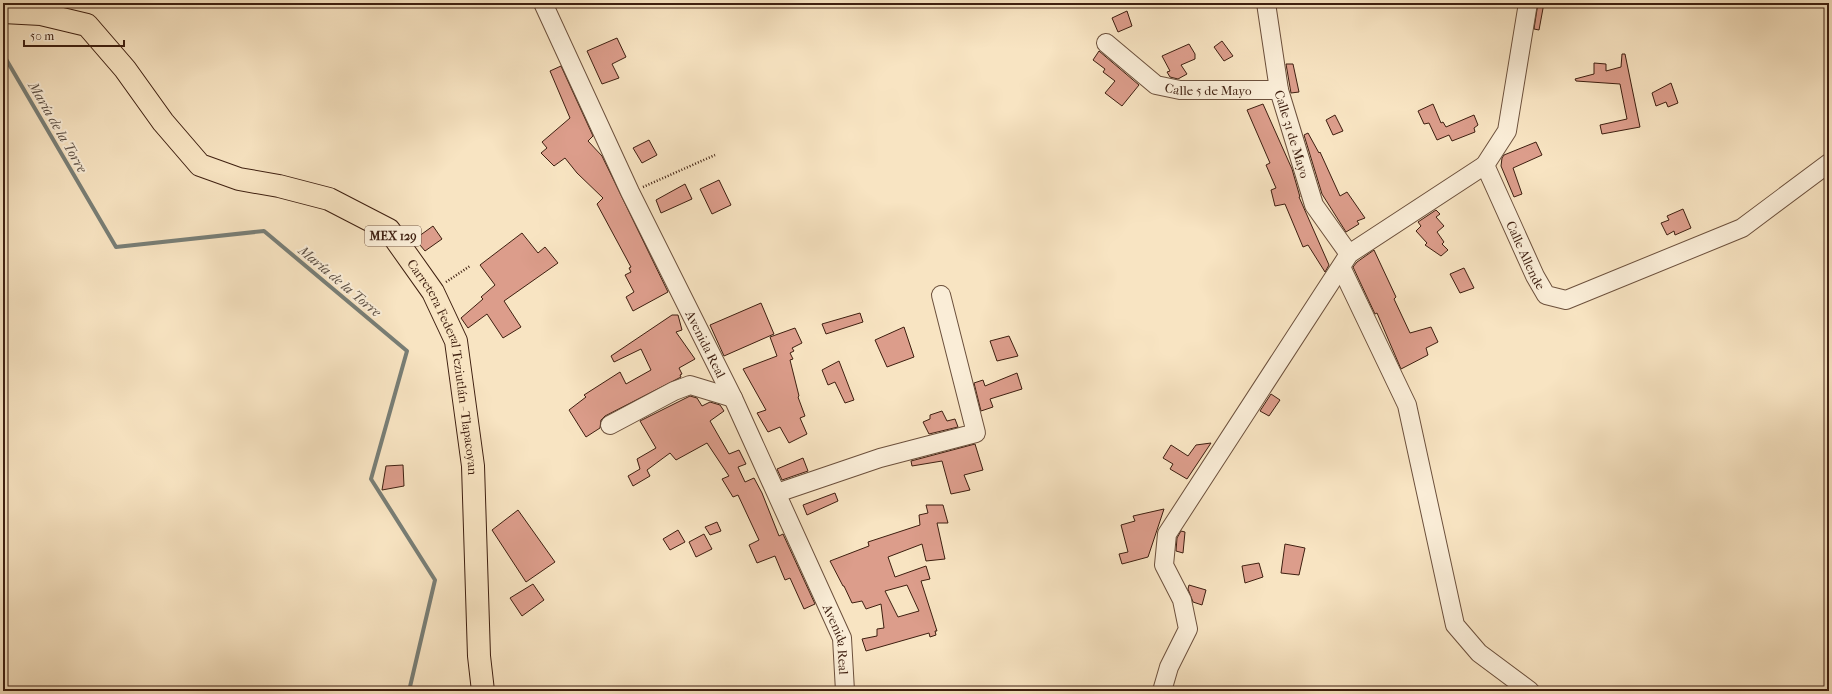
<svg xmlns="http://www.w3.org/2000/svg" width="1832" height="694" font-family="'IM FELL French Canon',serif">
  <rect width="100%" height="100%" fill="#f8e4c2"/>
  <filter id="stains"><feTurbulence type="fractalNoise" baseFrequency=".005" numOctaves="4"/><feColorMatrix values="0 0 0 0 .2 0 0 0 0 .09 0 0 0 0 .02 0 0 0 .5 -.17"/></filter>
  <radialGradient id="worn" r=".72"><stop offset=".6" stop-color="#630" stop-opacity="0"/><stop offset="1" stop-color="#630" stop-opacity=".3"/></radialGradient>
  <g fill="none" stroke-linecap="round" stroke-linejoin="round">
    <path stroke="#787e76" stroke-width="4" d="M3,54L116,247L264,231L407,351L371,479L435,580L409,691"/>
  </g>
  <path fill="#dc9d8b" stroke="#3e1f10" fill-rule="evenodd" d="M1538,3H1544L1539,30L1534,29Z
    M1127,11L1132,26L1118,32L1112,18Z
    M617,38L626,57L612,64L619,78L602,84L587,51Z
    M1222,41L1233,56L1224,61L1214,47Z
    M1189,44L1195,54V59L1181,65L1187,74L1178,79L1170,77L1167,72L1170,71L1162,56Z
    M1099,51L1139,85L1122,106L1105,93L1115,81L1103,72L1105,69L1093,60Z
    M1622,54H1625L1640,127L1602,134L1600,125L1627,119L1620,84L1576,81L1575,79L1594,74V63L1606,64V71L1621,67Z
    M1286,64H1293L1299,92L1291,93Z
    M561,66L593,136L588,141L602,156L668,292L633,311L626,297L634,292L625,275L631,272L629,268L631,267L597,204L603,198L577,173L565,158L554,166L541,153L547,148L542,142L570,118L550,71Z
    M1671,83L1678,103L1668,107L1666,102L1656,106L1652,93Z
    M1263,104L1292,169L1300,197H1299L1329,265L1325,272L1308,245L1303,247L1285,204L1275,206L1271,190L1276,188L1266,165L1270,163L1247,110Z
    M1433,104L1441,123L1443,122L1446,127L1474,115L1478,125L1474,128L1475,132L1452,141L1449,135L1437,140L1429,123L1424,124L1418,111Z
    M1335,115L1343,131L1333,135L1326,120Z
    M1308,133L1319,153L1320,152L1340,196L1347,192L1365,218L1357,221L1359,224L1346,232L1322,194L1304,135Z
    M649,140L657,155L642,163L633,148Z
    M1536,142L1542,155L1513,168L1522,194L1514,197L1501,166L1502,158L1504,155Z
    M719,180L731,205L712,214L700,189Z
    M685,184L692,199L661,213L656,200Z
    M1683,209L1691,228L1675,235L1674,231L1667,235L1661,223L1669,220L1667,216Z
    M1436,210L1440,214L1436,217L1444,226L1437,232L1444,242L1442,244L1448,250L1441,256L1425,245L1427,243L1416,231L1421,226L1418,222Z
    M433,226L442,239L425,251L415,239Z
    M522,233L538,253L545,247L558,263L504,301L521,327L503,338L487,314L468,328L461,318L483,299L481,297L495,285L480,265Z
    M1374,250L1396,297L1394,299L1410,333L1431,327L1438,342L1426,348L1428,355L1401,369L1377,313L1375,314L1353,267L1357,262Z
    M1464,268L1474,288L1460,293L1450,274Z
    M761,303L774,334L724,356L710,325Z
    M860,313L863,322L826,334L822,324Z
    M672,315H678L682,330L676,332L695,359L679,368L682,374L680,375L681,377L605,416L601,420L600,428L586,437L569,410L586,397L584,395L620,372L626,384L651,370L641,349L614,362L611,356Z
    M904,327L914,357L887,367L875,340Z
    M795,328L802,343L792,348L794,351L790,353L793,359L790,360L799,396L798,397L805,416L800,418L807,434L789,443L780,427L768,432L757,413L766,410L743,369L777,356L770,337Z
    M1009,336L1018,356L997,361L990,341Z
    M839,361L854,400L845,403L835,382L828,385L822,370Z
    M1017,373L1022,389L990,399L993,407L981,411L974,383L983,380L985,386Z
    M1271,394L1280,400L1269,416L1260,411Z
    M690,396L697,398L702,406L710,402L720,405L724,411L710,421L729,454L739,450L746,464L738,467L745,482L754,478L762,493L779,536L783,534L815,604L804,609L790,578L785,580L775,556L757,563L749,545L759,540L738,495L733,497L722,479L729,476L707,443L676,460L670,453L647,470L650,476L633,486L628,476L640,469L637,459L656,448L640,421Z
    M942,411L947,421L955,419L958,427L929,434L923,422L930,419V415Z
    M1211,443L1187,479L1170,469L1173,464L1163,458L1171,445L1188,456L1196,445Z
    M975,444L983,470L964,475L970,490L951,494L942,461L912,466L911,461Z
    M803,458L808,471L782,480L777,469Z
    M403,465L404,486L382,490L386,466Z
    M835,493L838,501L807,515L803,505Z
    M926,505H943L948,523H937L945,559L926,561L922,544L888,557L895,577L926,566L930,579L921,581L937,631H935L936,635L930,637L929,633L866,651L862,639L877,636V629L884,628L881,604L866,609L862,601L852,603L844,586H843L830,561L869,546L868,542L920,525L919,515L928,513ZM907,585L919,611L898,617L885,591Z
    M1164,509L1148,557L1122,564L1119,554L1128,552L1121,525L1135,521L1133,516Z
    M518,510L555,562L526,582L492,530Z
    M717,522L721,531L710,535L705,527Z
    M678,530L685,542L670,550L663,539Z
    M1181,531L1185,532L1183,553L1176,551L1177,538Z
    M704,534L712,549L696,557L689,542Z
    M1285,544L1305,548L1299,575L1281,573Z
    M1259,563L1263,577L1245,583L1242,566Z
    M533,584L544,600L522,616L510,598Z
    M1189,585L1206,590L1202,605L1193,602L1188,589Z"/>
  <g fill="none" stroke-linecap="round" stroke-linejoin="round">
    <g stroke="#6c503c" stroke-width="20">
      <g id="minor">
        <path id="s1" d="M543,3L630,192L733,398L842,638L845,691"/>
        <path id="s2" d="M1266,3L1279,90L1314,205L1349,254"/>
        <path id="s3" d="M1106,43L1156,85L1180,90H1279"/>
        <path id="s4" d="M1485,165L1535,276L1546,295L1566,300L1742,228L1829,163"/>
        <path d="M1341,267L1407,405L1455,625L1479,653L1530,691"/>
        <path d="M610,425L674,391L690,385L733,398"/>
        <path d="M777,493L880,458L976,433L941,295"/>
        <path d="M1162,691L1169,667L1188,629L1182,600L1164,565L1167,534L1349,254L1485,165L1507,131L1528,3"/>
      </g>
    </g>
    <g stroke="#3e1f10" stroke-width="24">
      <g id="major">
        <path id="s5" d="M3,12L41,14L87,25L125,69L163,122L200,165L239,179L279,186L329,199L389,230L433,292L456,341L473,466L479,656L483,691"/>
      </g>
    </g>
    <path stroke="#3e1f10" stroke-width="2.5" stroke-dasharray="1 2" stroke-linecap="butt" d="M643,187L715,155
      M446,282L470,266"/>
    <use href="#minor" stroke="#faedd7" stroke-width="18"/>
    <use href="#major" stroke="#f8e4c2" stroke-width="22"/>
  </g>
  <g text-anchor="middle" stroke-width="4" stroke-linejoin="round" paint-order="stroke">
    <rect fill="#faedd7" stroke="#765d4c" stroke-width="1" x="365" y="226" width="56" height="20" rx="3"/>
    <g font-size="12" font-weight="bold" fill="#3e1f10">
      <text x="393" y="240">MEX 129</text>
    </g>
    <g font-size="13" fill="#3e1f10" stroke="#faedd7">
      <text dy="5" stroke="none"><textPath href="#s3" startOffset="118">Calle 5 de Mayo</textPath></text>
      <text dy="5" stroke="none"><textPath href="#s2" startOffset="134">Calle 31 de Mayo</textPath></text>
      <text dy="5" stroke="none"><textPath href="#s4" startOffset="99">Calle Allende</textPath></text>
      <text dy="5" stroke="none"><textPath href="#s1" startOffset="378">Avenida Real</textPath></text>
      <text dy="5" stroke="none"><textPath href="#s5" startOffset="618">Carretera Federal Teziutlán - Tlapacoyan</textPath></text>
      <text dy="5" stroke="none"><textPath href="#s1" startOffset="702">Avenida Real</textPath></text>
    </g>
    <g font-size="14" font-style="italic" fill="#5b4e43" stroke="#faedd7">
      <text transform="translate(58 127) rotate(60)" y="5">María de la Torre</text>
      <text transform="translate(340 281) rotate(40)" y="5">María de la Torre</text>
    </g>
  </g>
  <rect width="1832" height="694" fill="none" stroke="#f8e4c2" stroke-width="16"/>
  <rect x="4" y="4" width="1824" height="686" fill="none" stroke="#3e1f10" stroke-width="2"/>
  <rect x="8" y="8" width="1816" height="678" fill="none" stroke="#3e1f10"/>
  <path d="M24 40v6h100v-6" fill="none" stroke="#3e1f10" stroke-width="2"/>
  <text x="30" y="40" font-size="12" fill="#3e1f10" stroke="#faedd7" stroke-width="3" paint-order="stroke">50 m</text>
  <rect width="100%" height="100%" filter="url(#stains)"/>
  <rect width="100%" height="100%" fill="url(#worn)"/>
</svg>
